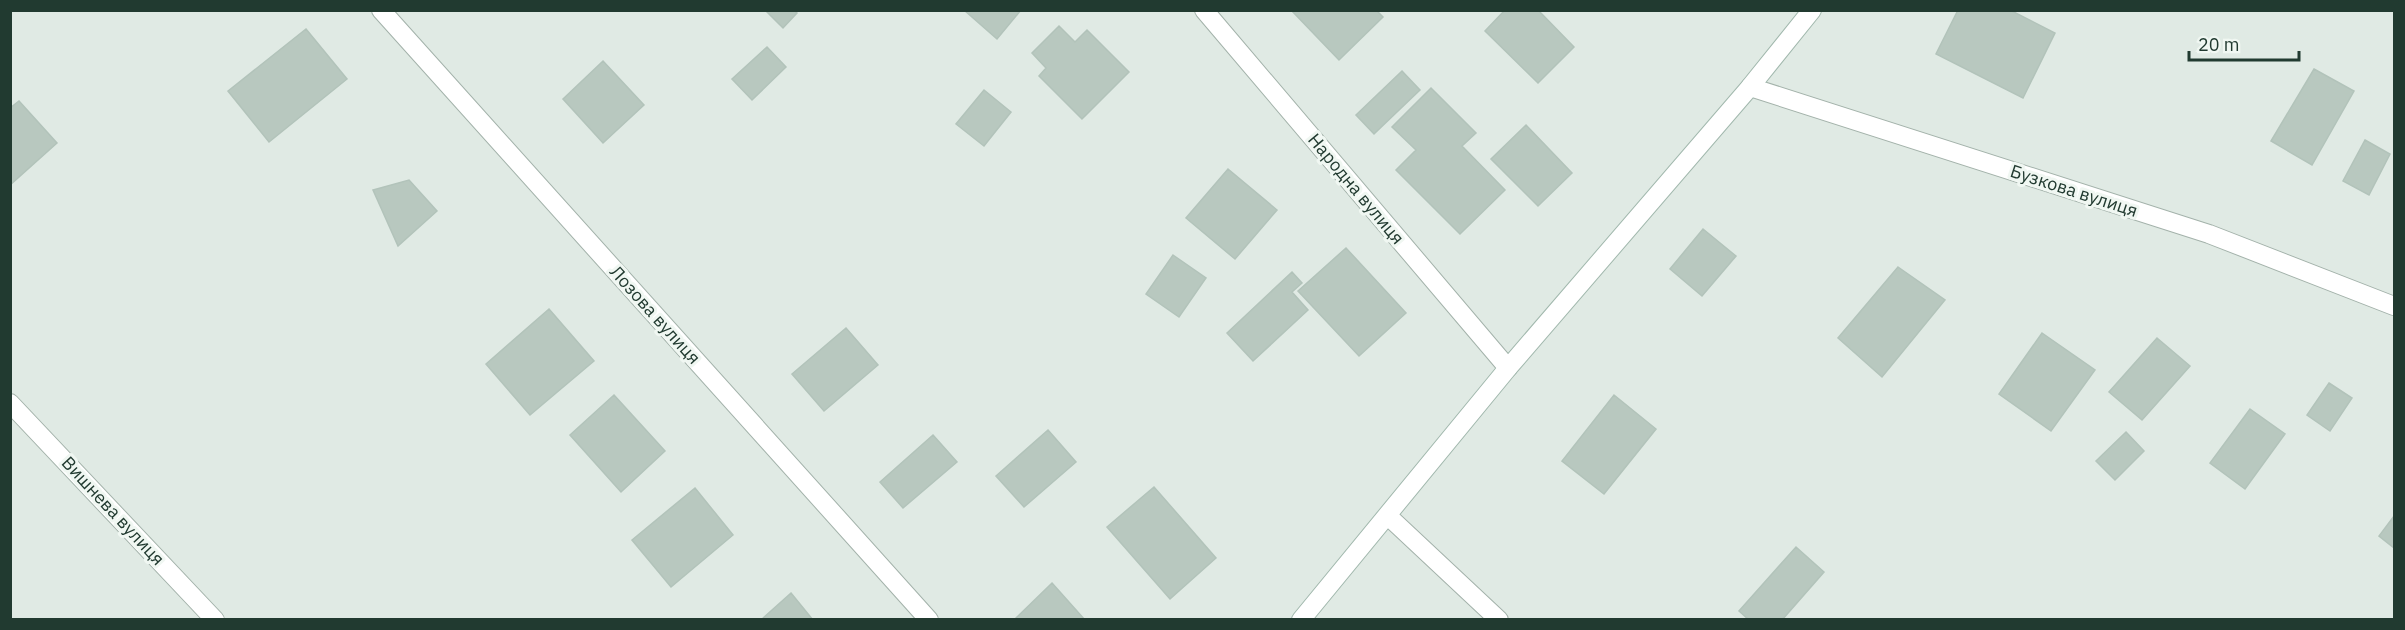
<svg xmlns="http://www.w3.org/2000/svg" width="2405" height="630" font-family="'IBM Plex Sans',sans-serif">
  <rect width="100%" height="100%" fill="#e0eae4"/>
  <path fill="#b8c8bf" stroke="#b2c3ba" stroke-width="1.5" d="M765,10H794L797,13L783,28Z
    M964,10H1021L997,39Z
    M1291,10H1376L1383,17L1339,60Z
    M1505,10H1538L1574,47L1538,83L1485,31Z
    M1958,10H2010L2055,33L2023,98L1936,54Z
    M1059,26L1075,42L1087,30L1129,72L1082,119L1039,76L1046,68L1032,53Z
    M306,29L347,79L269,142L228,91Z
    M767,47L786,67L752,100L732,79Z
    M603,61L644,105L603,143L563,99Z
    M2314,69L2354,91L2312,165L2271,141Z
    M1402,71L1420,90L1374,134L1356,115Z
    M1431,88L1476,133L1462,146L1505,190L1460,234L1396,170L1416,150L1392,127Z
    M984,90L1011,112L984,146L956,124Z
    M19,101L57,143L10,185V108Z
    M1526,125L1572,173L1538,206L1491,159Z
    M2365,140L2390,154L2369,195L2343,181Z
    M1228,169L1277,210L1235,259L1186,218Z
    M409,180L437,211L398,246L373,190Z
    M1703,229L1736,256L1702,296L1670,269Z
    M1346,248L1406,313L1359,356L1298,291Z
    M1173,255L1206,278L1179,317L1146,294Z
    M1898,267L1945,300L1882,377L1838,338Z
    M1292,272L1302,283L1292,292L1308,310L1253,361L1227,333Z
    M549,309L594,361L530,415L486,364Z
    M846,328L878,365L824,411L792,374Z
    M2042,333L2095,370L2051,431L1999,394Z
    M2157,338L2190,366L2142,420L2109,392Z
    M2329,383L2352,398L2330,431L2307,415Z
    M614,395L665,451L621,492L570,435Z
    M1614,395L1656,429L1604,494L1562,461Z
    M2250,409L2285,434L2245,489L2210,463Z
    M1048,430L1076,462L1024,507L996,476Z
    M2126,432L2144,451L2115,480L2096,461Z
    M933,435L957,462L903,508L880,482Z
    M1154,487L1216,558L1170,599L1107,527Z
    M695,488L733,535L671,587L632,540Z
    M2394,516V548L2379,536Z
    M1796,547L1824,572L1782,620H1749L1739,611Z
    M1052,583L1085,620H1014Z
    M791,593L813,620H761Z"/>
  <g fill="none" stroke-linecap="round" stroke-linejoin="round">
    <g stroke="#a3b2aa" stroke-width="20">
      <path id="street" d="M381,10L929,620
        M1204,10L1508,368
        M1750,87L2209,234L2394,306
        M10,403L215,620
        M1388,516L1499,620"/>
    </g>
    <g stroke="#a1b8ad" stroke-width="20">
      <path id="secondary" d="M1301,620L1508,368L1750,87L1812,10"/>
    </g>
    <use href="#street" stroke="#fff" stroke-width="18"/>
    <use href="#secondary" stroke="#fff" stroke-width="18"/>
  </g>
  <g text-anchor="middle" stroke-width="6" stroke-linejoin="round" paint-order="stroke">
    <g font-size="18" fill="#213a30" stroke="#f0f7f2">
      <text transform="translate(1356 189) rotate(50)" y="6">Народна вулиця</text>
      <text transform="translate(2074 191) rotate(18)" y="6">Бузкова вулиця</text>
      <text transform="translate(655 315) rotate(48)" y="6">Лозова вулиця</text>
      <text transform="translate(113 511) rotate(47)" y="6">Вишнева вулиця</text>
    </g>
  </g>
  <rect width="2405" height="630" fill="none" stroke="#213a30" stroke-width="24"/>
  <path d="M2189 51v9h110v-9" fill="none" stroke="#213a30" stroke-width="3"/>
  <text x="2198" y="51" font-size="18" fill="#213a30" stroke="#f0f7f2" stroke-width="4.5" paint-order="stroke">20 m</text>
</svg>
